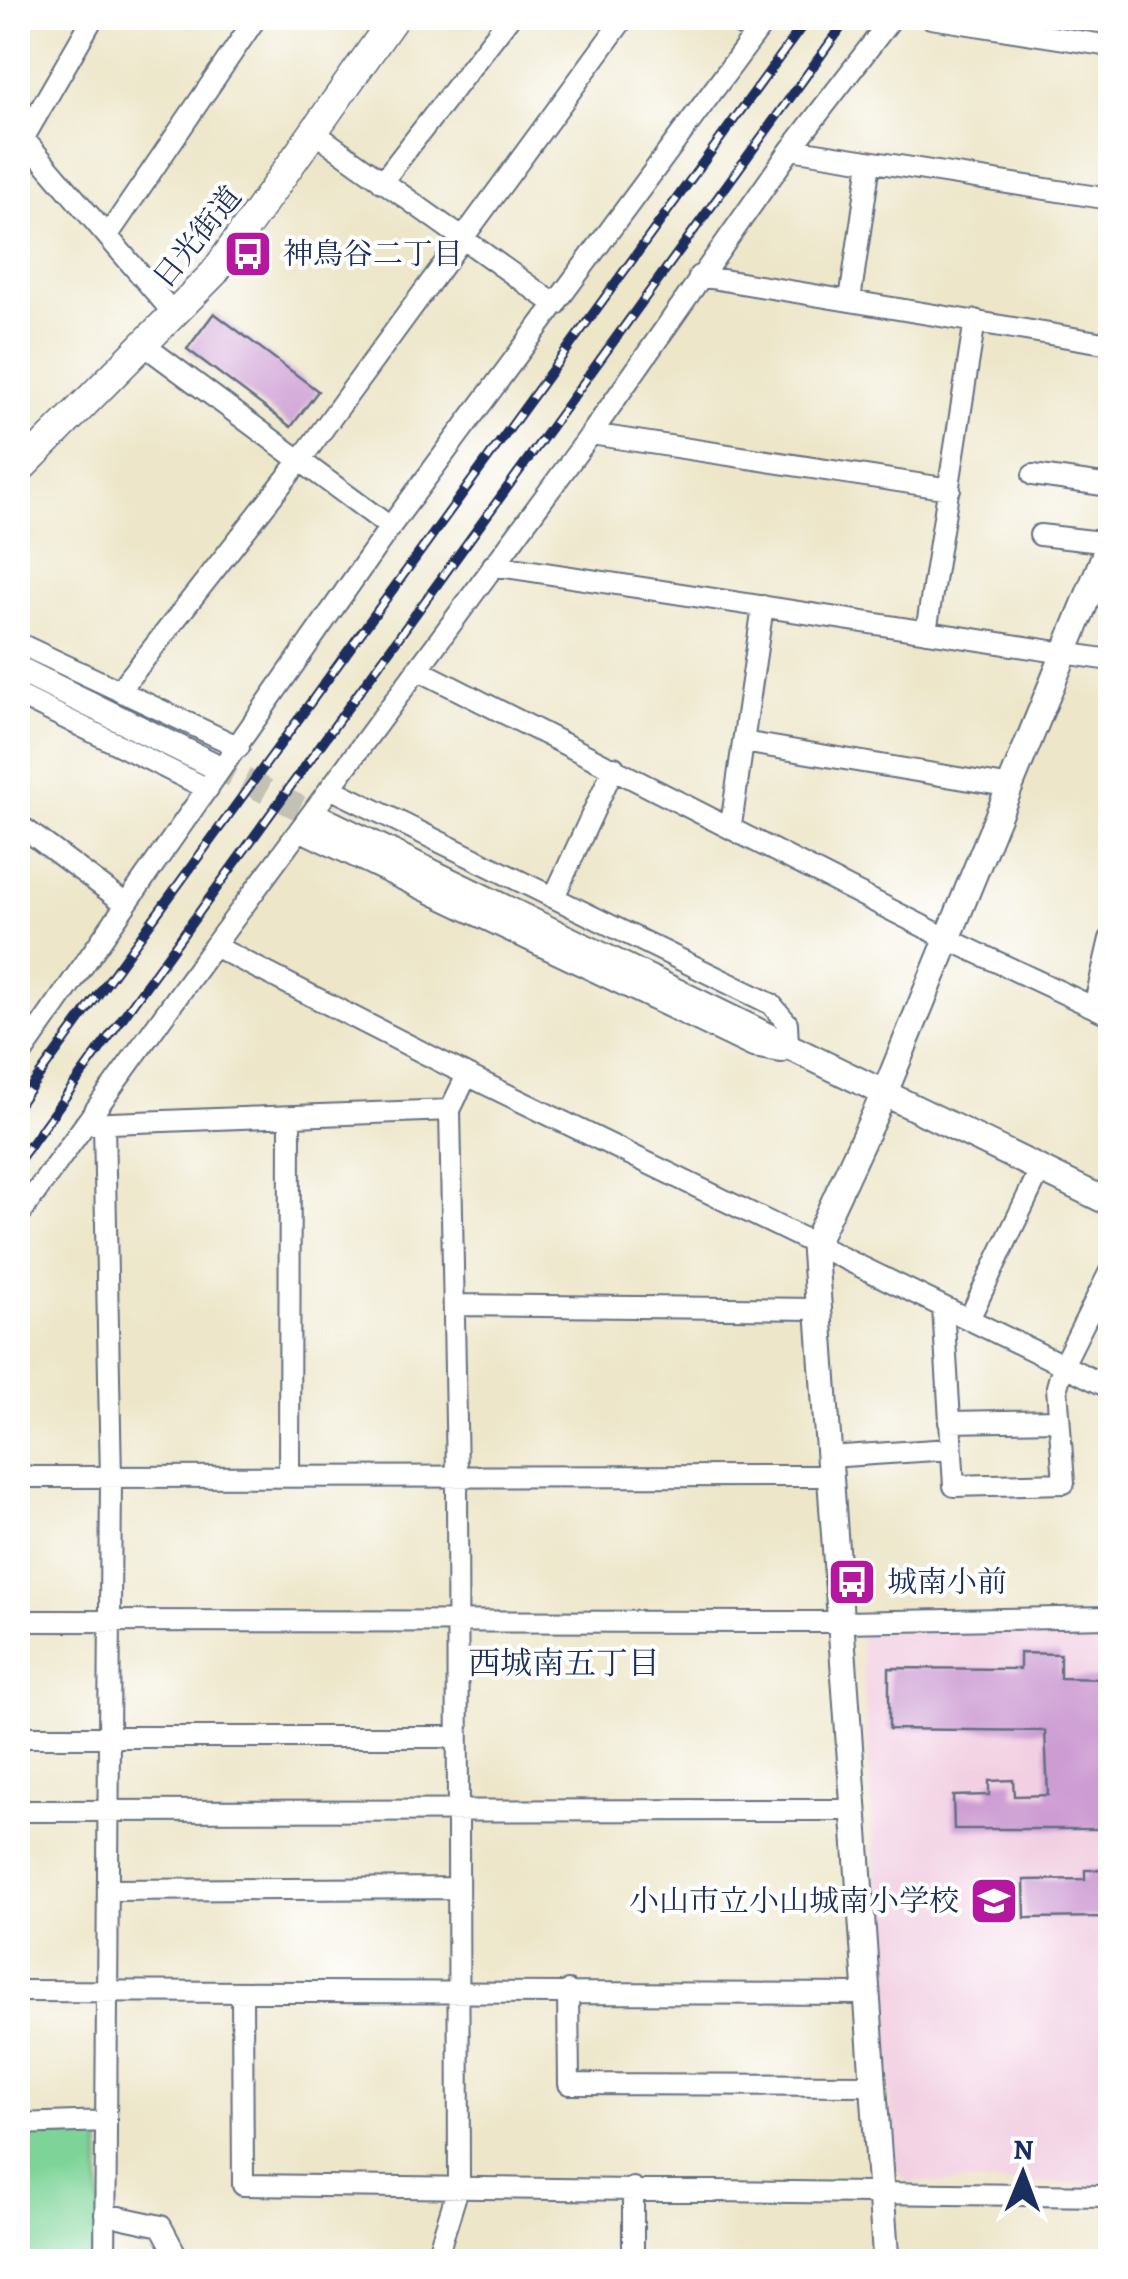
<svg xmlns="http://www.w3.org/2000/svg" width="1128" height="2279" font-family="Alegreya,'Noto Serif JP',serif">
  <rect width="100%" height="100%" fill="#fff"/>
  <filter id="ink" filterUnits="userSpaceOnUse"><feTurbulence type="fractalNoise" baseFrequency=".01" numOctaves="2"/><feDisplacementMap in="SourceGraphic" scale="20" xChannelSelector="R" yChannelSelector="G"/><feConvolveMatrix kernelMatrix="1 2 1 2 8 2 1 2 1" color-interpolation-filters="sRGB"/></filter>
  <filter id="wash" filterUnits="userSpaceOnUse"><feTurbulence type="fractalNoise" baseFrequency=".0048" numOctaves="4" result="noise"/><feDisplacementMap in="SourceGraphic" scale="40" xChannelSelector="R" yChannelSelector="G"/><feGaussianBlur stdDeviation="2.25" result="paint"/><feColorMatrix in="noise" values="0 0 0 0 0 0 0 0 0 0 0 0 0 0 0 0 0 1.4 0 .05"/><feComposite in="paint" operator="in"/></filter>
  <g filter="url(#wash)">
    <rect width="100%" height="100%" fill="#ede6c9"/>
    <path fill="#f2cfe2" d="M1110,1624V2185L908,2182L895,2170L860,1632Z"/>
    <path fill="#7ed498" stroke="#4c827b" stroke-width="2.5" d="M100,2126V2261H18V2129Z"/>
    <g id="blocks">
      <path fill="#cd9cd3" d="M214,313L318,391L291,427L187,349Z
        M1020,1653L1060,1654V1678L1110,1679V1732H1103L1110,1829H954L953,1796L989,1795V1781L1013,1780L1014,1796L1048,1795L1045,1731L889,1729V1668L1020,1669Z
        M1085,1870H1110V1917L1025,1918L1024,1880L1085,1879Z"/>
    </g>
  </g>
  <g filter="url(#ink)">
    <use href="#blocks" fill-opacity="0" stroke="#646f83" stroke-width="2.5"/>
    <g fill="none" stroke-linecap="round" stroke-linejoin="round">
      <path stroke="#c3c1b4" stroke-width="25" stroke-dasharray="25 12" stroke-linecap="butt" d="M211,764L322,819"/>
      <g stroke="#646f83" stroke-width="24">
        <path id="minor" d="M731,18L755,34
          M892,18L791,149L591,434L214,946L467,1075L1110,1388
          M931,18L1110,46
          M18,132L175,315
          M315,133L556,305
          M19,146L93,18
          M791,149L1110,199
          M382,182L509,18
          M108,235L256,18
          M699,276L1110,344
          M850,300L870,162
          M144,345L390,527
          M591,434L950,489
          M1033,475L1110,486
          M1040,535L1110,543
          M493,565L1110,660
          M926,632L975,320
          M18,643L239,747
          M417,669L948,939L1110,1015
          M120,690L299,462L624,18
          M18,695L208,789
          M743,742L1012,787
          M18,824L126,904
          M731,825L763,606
          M301,831L753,1047L781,1052L788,1045L787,1023L771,1004L332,789
          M554,897L614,767
          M1094,1007L1110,939
          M18,1059L390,527L767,18
          M104,1123L111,1479L105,2262
          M85,1124L450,1110
          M18,1217L214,946
          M455,1305L816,1309
          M943,1307L954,1486L1064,1483L1057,1387L1063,1365L1110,1271
          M969,1319L1040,1170
          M949,1422L1059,1420
          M828,1457L950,1449
          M289,1476L290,1119
          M18,1477L829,1476
          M18,1621L841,1622L1110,1617
          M18,1737H455
          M18,1811L853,1810
          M108,1890L455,1888
          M18,1991L867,1994
          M568,1991L569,2084L874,2085
          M242,1992L243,2185L1110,2196
          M18,2124L106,2121
          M105,2214L161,2226L180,2262
          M435,2262L459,2185L457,1475L450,1110L467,1075
          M633,2262V2188"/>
      </g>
      <g stroke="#646f83" stroke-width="29">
        <path id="tertiary" d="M18,669L211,764
          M322,819L1110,1203
          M886,2262L814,1245L885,1092L1110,542"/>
      </g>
      <g stroke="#646f83" stroke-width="31">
        <path id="secondary" d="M18,471L214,273L394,18"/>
      </g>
      <use href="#minor" stroke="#fff" stroke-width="20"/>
      <use href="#tertiary" stroke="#fff" stroke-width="25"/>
      <use href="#secondary" stroke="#fff" stroke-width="28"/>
      <g stroke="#1b2f5e" stroke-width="10">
        <path id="rail" d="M18,1105L808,18
          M18,1162L848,18"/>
      </g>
      <use href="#rail" stroke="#fff" stroke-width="6" stroke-dasharray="19" stroke-linecap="butt"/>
    </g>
  </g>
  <defs>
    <g id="bus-square" transform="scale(2.5)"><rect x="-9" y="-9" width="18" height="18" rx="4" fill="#b5179e" stroke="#fff"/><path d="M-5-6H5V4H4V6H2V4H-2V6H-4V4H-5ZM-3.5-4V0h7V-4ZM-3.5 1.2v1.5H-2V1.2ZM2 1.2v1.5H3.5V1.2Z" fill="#fff"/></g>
    <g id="school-square" transform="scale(2.5)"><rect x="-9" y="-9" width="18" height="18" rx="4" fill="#b5179e" stroke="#fff"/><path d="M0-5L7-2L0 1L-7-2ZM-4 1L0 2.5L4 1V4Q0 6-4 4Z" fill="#fff"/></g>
  </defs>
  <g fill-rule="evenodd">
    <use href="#bus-square" x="248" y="254"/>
    <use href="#bus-square" x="852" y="1582"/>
    <use href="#school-square" x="994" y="1901"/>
  </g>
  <g text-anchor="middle" stroke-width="8" stroke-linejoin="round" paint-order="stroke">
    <g font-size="30" fill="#1b2f5e" stroke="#fff">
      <text transform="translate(197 237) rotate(-51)" y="10">日光街道</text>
    </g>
    <g font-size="30" fill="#1b2f5e" stroke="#fff" text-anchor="start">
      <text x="283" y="264">神鳥谷二丁目</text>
      <text x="887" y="1592">城南小前</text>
      <text x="959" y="1911" text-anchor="end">小山市立小山城南小学校</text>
    </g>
    <g font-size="32" fill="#1b2f5e" stroke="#fff">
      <text x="564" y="1674">西城南五丁目</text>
    </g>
  </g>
  <rect width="1128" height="2279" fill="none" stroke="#fff" stroke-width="60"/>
  <g transform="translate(1023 2174) rotate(1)" stroke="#ffffff" stroke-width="8" paint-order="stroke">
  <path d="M0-8L18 38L0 25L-18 38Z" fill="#1b2f5e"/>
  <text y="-15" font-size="28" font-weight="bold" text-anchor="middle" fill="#1b2f5e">N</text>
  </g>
</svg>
